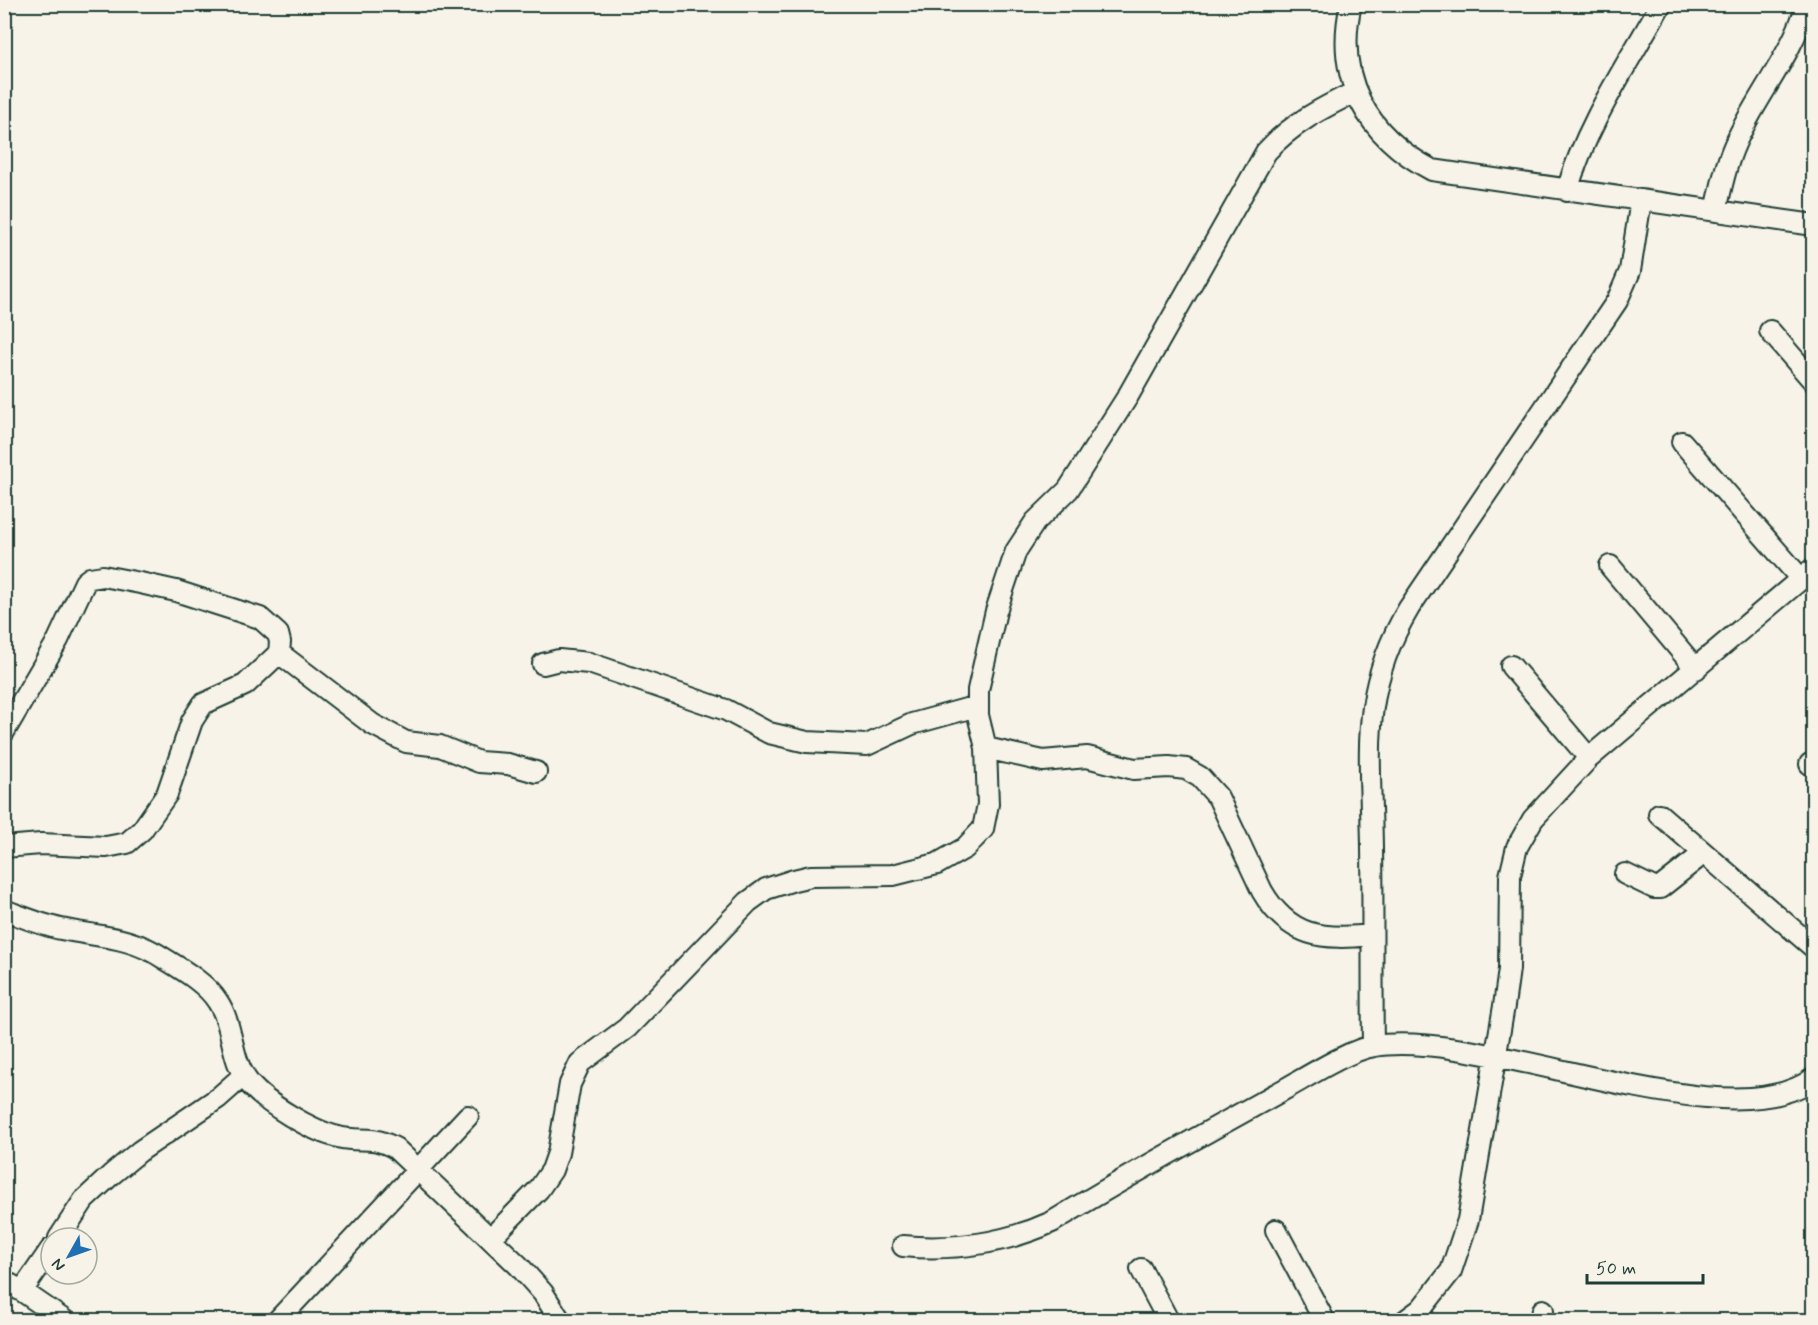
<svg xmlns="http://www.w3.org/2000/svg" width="1818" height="1325" font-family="Mynerve,sans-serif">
  <rect width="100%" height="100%" fill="#f7f3e8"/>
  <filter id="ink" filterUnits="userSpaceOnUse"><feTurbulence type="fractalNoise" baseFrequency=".0167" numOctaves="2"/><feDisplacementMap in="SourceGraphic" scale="12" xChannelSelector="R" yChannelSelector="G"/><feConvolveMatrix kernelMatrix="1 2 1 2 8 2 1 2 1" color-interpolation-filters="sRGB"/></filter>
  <g filter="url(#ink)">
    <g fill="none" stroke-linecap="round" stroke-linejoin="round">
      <g stroke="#1f3d34" stroke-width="24">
        <path id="minor" d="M1351,4C1334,78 1367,136 1432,170L1814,225
          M1567,191C1586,125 1627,65 1661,4
          M1716,211C1721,189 1725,166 1735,144C1756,96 1792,56 1807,4
          M1770,331L1814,382
          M1682,442L1801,579
          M1610,566L1696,669
          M279,653L372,724L406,742L440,746L479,762L508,764L536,772
          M543,664L559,660L589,663L726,710L769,733L807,742L867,745L912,724L977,706
          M1511,666L1589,758
          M4,732L58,640L85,582L90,578L103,576L140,583L176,591L260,618L278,634L280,642L279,653L245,685L203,704L192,721L167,794L142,830L127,843L106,847L41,844L4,847
          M986,748L1043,761L1087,757L1134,769L1169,767L1186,769L1200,777L1218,797L1262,891C1289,938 1323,940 1372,935
          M1810,764L1814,767
          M1659,814L1814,948
          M1625,874L1654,888H1660L1704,853
          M4,910C23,917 42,925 61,929C99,937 131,936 165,959C183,970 207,984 218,1002C234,1026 230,1060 249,1083C266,1104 312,1131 338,1137C362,1143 369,1134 395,1148L519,1266L543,1293L560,1320
          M1373,1046C1372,980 1373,914 1372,848C1371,756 1358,693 1409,608L1617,301L1630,271L1641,200
          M1276,1230L1324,1320
          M59,1238L84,1200L111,1175L140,1151L218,1098L244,1075
          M491,1238L539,1189L552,1170L558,1153L570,1084L580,1063L627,1028L748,902L766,889L794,880L811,876L893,875L937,864L965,848L983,829L988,804L986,748L978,715V690L996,611L1016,551L1035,522L1068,490L1128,396L1266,152C1291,124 1322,108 1355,92
          M903,1246C953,1251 1006,1243 1052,1222C1128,1175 1207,1132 1285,1089C1307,1077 1351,1049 1374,1046C1487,1028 1728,1144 1814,1078
          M1141,1269L1168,1320
          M4,1281L22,1291L51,1249
          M22,1291L64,1320
          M278,1320L468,1116
          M1406,1320L1421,1309L1451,1271L1468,1220L1504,1006L1509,969L1510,876L1517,847L1533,819L1589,758L1814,568
          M1541,1320L1543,1310"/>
      </g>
      <use href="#minor" stroke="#f7f3e8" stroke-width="20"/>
    </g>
  </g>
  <rect width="1818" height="1325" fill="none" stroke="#f7f3e8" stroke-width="24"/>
  <rect x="12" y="12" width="1794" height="1301" fill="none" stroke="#1f3d34" stroke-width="2" filter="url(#ink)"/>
  <g transform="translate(69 1256) rotate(230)"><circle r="28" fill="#f7f3e8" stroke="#a1aaa0" stroke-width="1.5"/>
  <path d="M0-4.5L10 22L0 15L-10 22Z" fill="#1f6fb2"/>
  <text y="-9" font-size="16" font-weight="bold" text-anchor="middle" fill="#1f3d34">N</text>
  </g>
  <path d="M1587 1274v9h116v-9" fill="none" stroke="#1f3d34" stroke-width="3"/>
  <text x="1596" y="1274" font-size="18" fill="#1f3d34" stroke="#f7f3e8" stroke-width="4.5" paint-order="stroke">50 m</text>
</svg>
